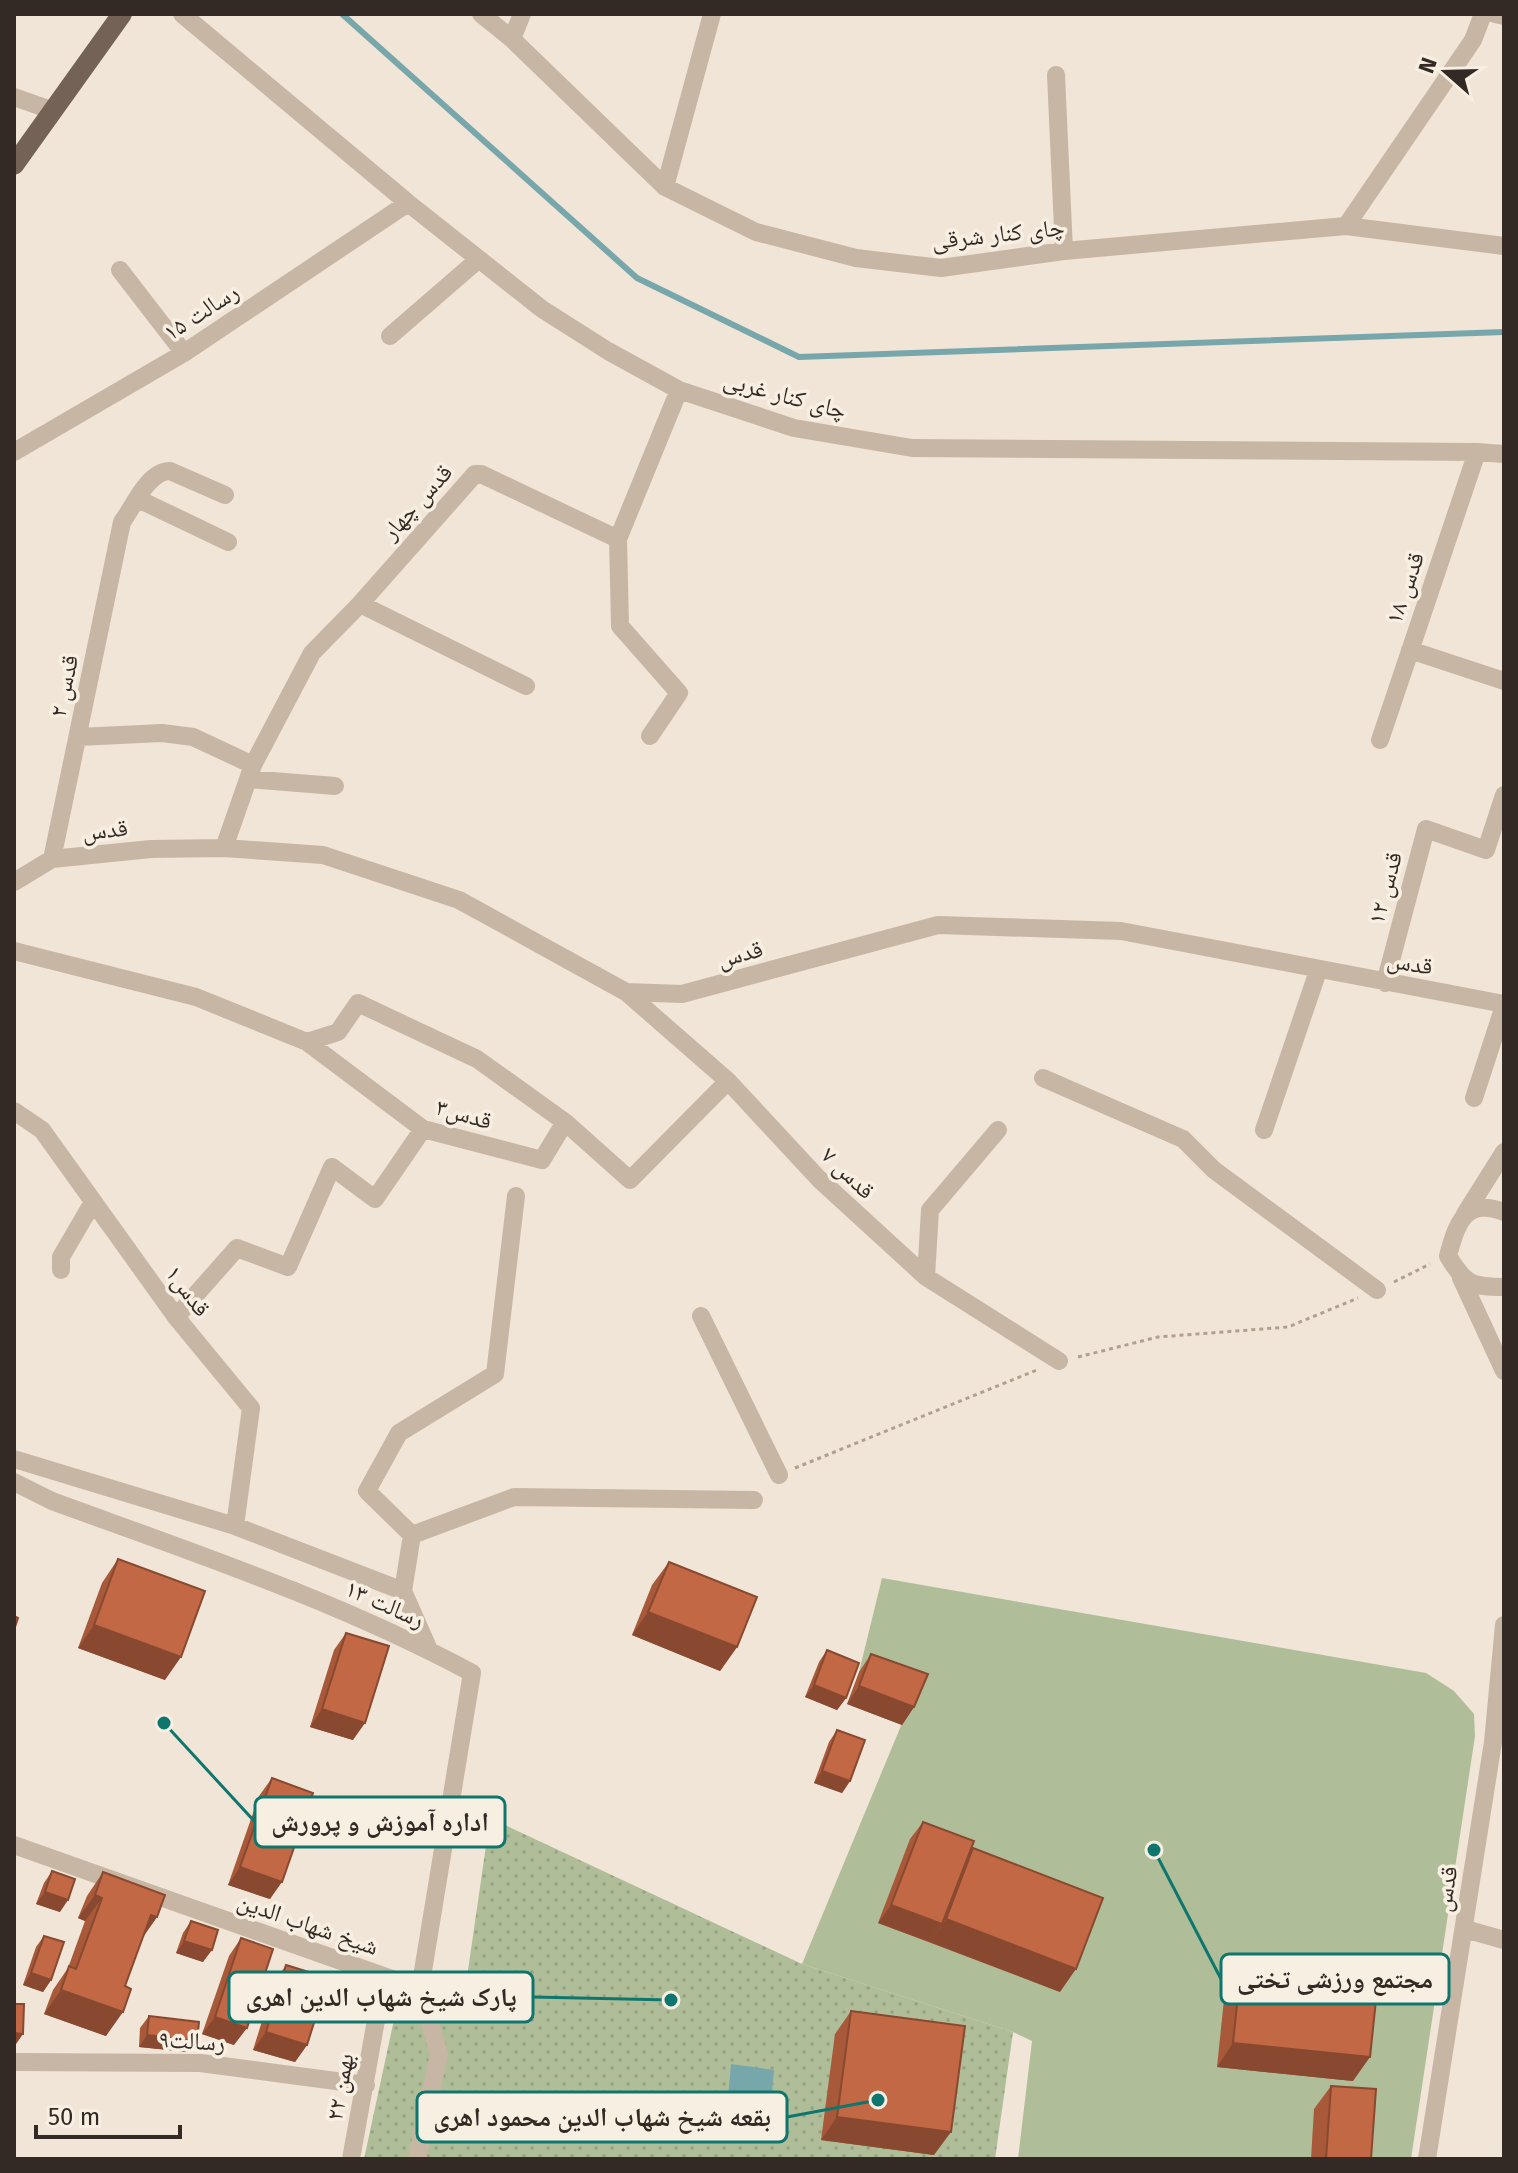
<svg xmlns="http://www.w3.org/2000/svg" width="1518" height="2173" font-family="'Fira Sans','Noto Naskh Arabic',sans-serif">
  <defs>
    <pattern id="park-dots" width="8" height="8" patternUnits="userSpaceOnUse" patternTransform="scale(2)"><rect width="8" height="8" fill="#afbe98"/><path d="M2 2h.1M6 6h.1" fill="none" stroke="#97a383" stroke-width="1.8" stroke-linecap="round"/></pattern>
  </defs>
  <rect width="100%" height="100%" fill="#f0e5d7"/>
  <path fill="url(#park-dots)" d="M490,1818L802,1964L1013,2032L995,2159H364L395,2015L466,1984Z"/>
  <path fill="#afbe98" d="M882,1578L1426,1673L1454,1691L1474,1714L1475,1736L1411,2159H1018L1032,2041L1013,2032L802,1964L915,1692L859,1672Z"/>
  <path fill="#78a7ab" d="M731,2064L774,2070L768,2133L725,2130Z"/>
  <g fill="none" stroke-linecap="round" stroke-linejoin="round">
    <path stroke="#78a7ab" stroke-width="6" d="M342,14L637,278L799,357L1504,332"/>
    <path stroke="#b2a08f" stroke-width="3" stroke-dasharray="4 4" stroke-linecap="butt" d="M1394,1282L1430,1264
      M1078,1357L1158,1337L1288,1327L1358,1298
      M795,1468L1037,1370"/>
    <path stroke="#c7b6a4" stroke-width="18" d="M182,14L408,203L542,309L608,351L679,390L794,428L912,448L1477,452L1504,454
      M481,14L512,39L665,187L756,232L856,258L941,268L1064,251L1346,226L1504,246
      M1495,14L1504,16
      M512,39L522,14
      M1056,75L1064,251
      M14,97L51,110
      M665,187L712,14
      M1346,226L1473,40L1483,14
      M120,270L184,353
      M390,336L479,259
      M14,452L184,353L408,203
      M138,499L228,542
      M618,539L679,390
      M360,604L526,686
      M1410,650L1504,681
      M78,737L162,733L193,737L253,765
      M1380,740L1477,452
      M249,779L335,786
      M224,848L253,765L312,653L360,604L475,474H481L618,539L620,626L679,693L650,736
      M52,859L122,522C134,506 148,471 170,471L225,495
      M14,882L52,859L151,849L224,848L323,855L459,900L626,992L682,994L938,925L1121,931L1504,1004
      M14,951L196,997L307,1042L423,1129L542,1160L565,1122
      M1385,983L1426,829L1486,850L1504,795
      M626,992L728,1081L819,1179L926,1277L1059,1361
      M307,1042L338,1032L358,1003L477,1059L565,1122L630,1180L728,1081
      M1043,1078L1183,1139L1214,1170L1377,1290
      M1474,1098L1504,1006
      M14,1111L42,1130L176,1317L251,1408L235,1526
      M1264,1130L1318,971
      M1504,1212C1465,1197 1457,1223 1448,1256C1465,1284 1471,1287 1504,1287
      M1465,1214L1504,1152
      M61,1270V1257L93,1202
      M926,1277L930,1210L998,1130
      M1461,1278L1504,1371
      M701,1316L779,1475
      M176,1317L237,1248L288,1267L332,1167L375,1199L423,1129
      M14,1459L235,1526L403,1591L429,1650
      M14,1482L52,1501C194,1553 338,1601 472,1673L420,1989L14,1845
      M412,1535L367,1491L399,1433L495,1374L516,1196
      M403,1591L412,1535L514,1497L754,1500
      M1465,1929L1504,1940
      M14,2062L200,2063L366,2085
      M351,2159L384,1976
      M417,2159L439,2054L420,1989
      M1427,2159L1493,1742L1504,1625"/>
    <path stroke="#746257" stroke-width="20" d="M14,165L122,14"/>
  </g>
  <path fill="#a7593a" d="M118,1559L165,1680L78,1648L102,1583Z
    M669,1562L737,1647L720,1671L632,1635L652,1585Z
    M346,1633L353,1740L310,1727L334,1650Z
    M827,1650L846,1698L837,1710L805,1697L819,1662Z
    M871,1654L914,1707L902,1725L847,1704L859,1672Z
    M837,1730L850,1781L842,1793L814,1783L829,1742Z
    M272,1778L270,1899L228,1885L259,1796Z
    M923,1822L969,1854L973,1848L1060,1992L878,1923L910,1839Z
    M52,1871L60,1912L36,1904L44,1883Z
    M103,1872L157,1917L143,1937L106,2036L44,2014L53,1990L68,1968L85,1921L78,1918L87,1896Z
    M191,1921L203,1962L176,1953L183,1933Z
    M44,1936L51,1980L43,1992L23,1985L36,1947Z
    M241,1938L234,2045L202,2034L229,1956Z
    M286,1965L307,2045L295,2062L253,2050L274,1983Z
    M1241,1967L1353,2081L1217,2067L1225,1990Z
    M851,2011L934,2155L821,2140L835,2034Z
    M149,2016L188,2052L139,2047L140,2028Z
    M1331,2086L1371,2159H1311L1314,2109Z"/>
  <path fill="#884930" d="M648,1612L737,1647L720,1671L632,1635Z
    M94,1625L181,1657L165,1680L78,1648Z
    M814,1685L846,1698L837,1710L805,1697Z
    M859,1686L914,1707L902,1725L847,1704Z
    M322,1709L365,1723L353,1740L310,1727Z
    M822,1771L850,1781L842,1793L814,1783Z
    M240,1867L282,1882L270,1899L228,1885Z
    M45,1892L68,1900L60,1912L36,1904Z
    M95,1895L102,1898L85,1921L78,1918Z
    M891,1905L942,1924L930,1942L878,1923Z
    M151,1915L157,1917L140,1941Z
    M946,1919L1076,1969L1060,1992L930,1942Z
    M184,1941L212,1950L203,1962L176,1953Z
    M31,1973L51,1980L43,1992L23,1985Z
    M61,1990L123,2012L106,2036L44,2014Z
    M215,2017L247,2028L234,2045L202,2034Z
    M266,2032L307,2045L295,2062L253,2050Z
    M14,2033L23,2034L14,2047Z
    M147,2035L197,2041L188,2052L139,2047Z
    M1233,2043L1370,2057L1353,2081L1217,2067Z
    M837,2117L951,2132L934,2155L821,2140Z"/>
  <path fill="#c26844" stroke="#884930" stroke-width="2" d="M118,1559L205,1591L181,1657L94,1625Z
    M669,1562L757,1597L737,1647L648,1612Z
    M14,1616L18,1618L14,1630Z
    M346,1633L389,1646L365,1723L322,1709Z
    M827,1650L859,1663L846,1698L814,1685Z
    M871,1654L928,1674L914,1707L859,1686Z
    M837,1730L865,1740L850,1781L822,1771Z
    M272,1778L313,1793L282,1882L240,1867Z
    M923,1822L974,1841L942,1924L891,1905Z
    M973,1848L1103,1898L1076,1969L946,1919Z
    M52,1871L75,1879L68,1900L45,1892Z
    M103,1872L165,1895L157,1917L151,1915L125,1986L131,1989L123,2012L61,1990L69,1966L76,1969L102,1898L95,1895Z
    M191,1921L218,1930L212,1950L184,1941Z
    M44,1936L64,1942L51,1980L31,1973Z
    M241,1938L273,1949L247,2028L215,2017Z
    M286,1965L328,1978L307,2045L266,2032Z
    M1241,1967L1378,1981L1370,2057L1233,2043Z
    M14,2004H24L23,2034L14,2033Z
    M851,2011L965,2026L951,2132L837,2117Z
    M149,2016L199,2022L197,2041L147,2035Z
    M1331,2086L1376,2089L1371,2159H1326Z"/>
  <g text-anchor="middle" stroke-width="7" stroke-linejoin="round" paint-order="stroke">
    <g font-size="24" fill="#332a25" stroke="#f8efe3">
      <text transform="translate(998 234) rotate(-6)" y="8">چای کنار شرقی</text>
      <text transform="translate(201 312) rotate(-33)" y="8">رسالت ۱۵</text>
      <text transform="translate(785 395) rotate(15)" y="8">چای کنار غربی</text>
      <text transform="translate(417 502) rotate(-48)" y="8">قدس چهار</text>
      <text transform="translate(1405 588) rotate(-71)" y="8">قدس ۱۸</text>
      <text transform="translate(64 686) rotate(-78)" y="8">قدس ۲</text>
      <text transform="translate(105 830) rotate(-6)" y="8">قدس</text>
      <text transform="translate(1385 888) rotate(-75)" y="8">قدس ۱۲</text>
      <text transform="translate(740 954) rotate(-15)" y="8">قدس</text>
      <text transform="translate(1410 963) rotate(10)" y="8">قدس</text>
      <text transform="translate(464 1114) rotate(16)" y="8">قدس۳</text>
      <text transform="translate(848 1173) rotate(44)" y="8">قدس ۷</text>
      <text transform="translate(188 1291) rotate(53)" y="8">قدس۱</text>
      <text transform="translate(385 1604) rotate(24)" y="8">رسالت ۱۳</text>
      <text transform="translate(1446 1889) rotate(-81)" y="8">قدس</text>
      <text transform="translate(308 1924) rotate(19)" y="8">شیخ شهاب الدین</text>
      <text transform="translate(192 2041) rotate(3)" y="8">رسالت۹</text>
      <text transform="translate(340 2087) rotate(-80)" y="8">۲۲ بهمن</text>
    </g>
  </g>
  <path fill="none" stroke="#0f766e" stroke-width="3" d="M164 1723L255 1822M1154 1850L1221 1979M671 2000L533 1997M878 2100L787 2117"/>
  <g fill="#0f766e" stroke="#f8efe3" stroke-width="3">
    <circle cx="164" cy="1723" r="8"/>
    <circle cx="1154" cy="1850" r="8"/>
    <circle cx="671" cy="2000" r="8"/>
    <circle cx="878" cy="2100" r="8"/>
  </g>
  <g fill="#f8efe3" stroke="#0f766e" stroke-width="3">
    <rect x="255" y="1797" width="250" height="50" rx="8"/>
    <rect x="1221" y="1954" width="228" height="50" rx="8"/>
    <rect x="229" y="1972" width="304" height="50" rx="8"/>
    <rect x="417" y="2092" width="370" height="50" rx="8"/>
  </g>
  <g font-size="26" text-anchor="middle" font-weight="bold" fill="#332a25">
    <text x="380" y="1831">اداره آموزش و پرورش</text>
    <text x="1335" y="1988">مجتمع ورزشی تختی</text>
    <text x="381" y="2006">پارک شیخ شهاب الدین اهری</text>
    <text x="602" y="2126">بقعه شیخ شهاب الدین محمود اهرى</text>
  </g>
  <rect width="1518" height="2173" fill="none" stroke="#332a25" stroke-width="32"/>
  <g transform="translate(1446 72) rotate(290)" stroke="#f8efe3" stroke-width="6" paint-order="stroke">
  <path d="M0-6L14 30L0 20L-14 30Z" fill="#332a25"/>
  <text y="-12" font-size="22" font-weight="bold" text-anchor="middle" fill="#332a25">N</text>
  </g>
  <path d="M36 2125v12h144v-12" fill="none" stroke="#332a25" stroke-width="4"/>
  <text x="48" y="2125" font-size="24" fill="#332a25" stroke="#f8efe3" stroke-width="6" paint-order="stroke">50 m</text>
</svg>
